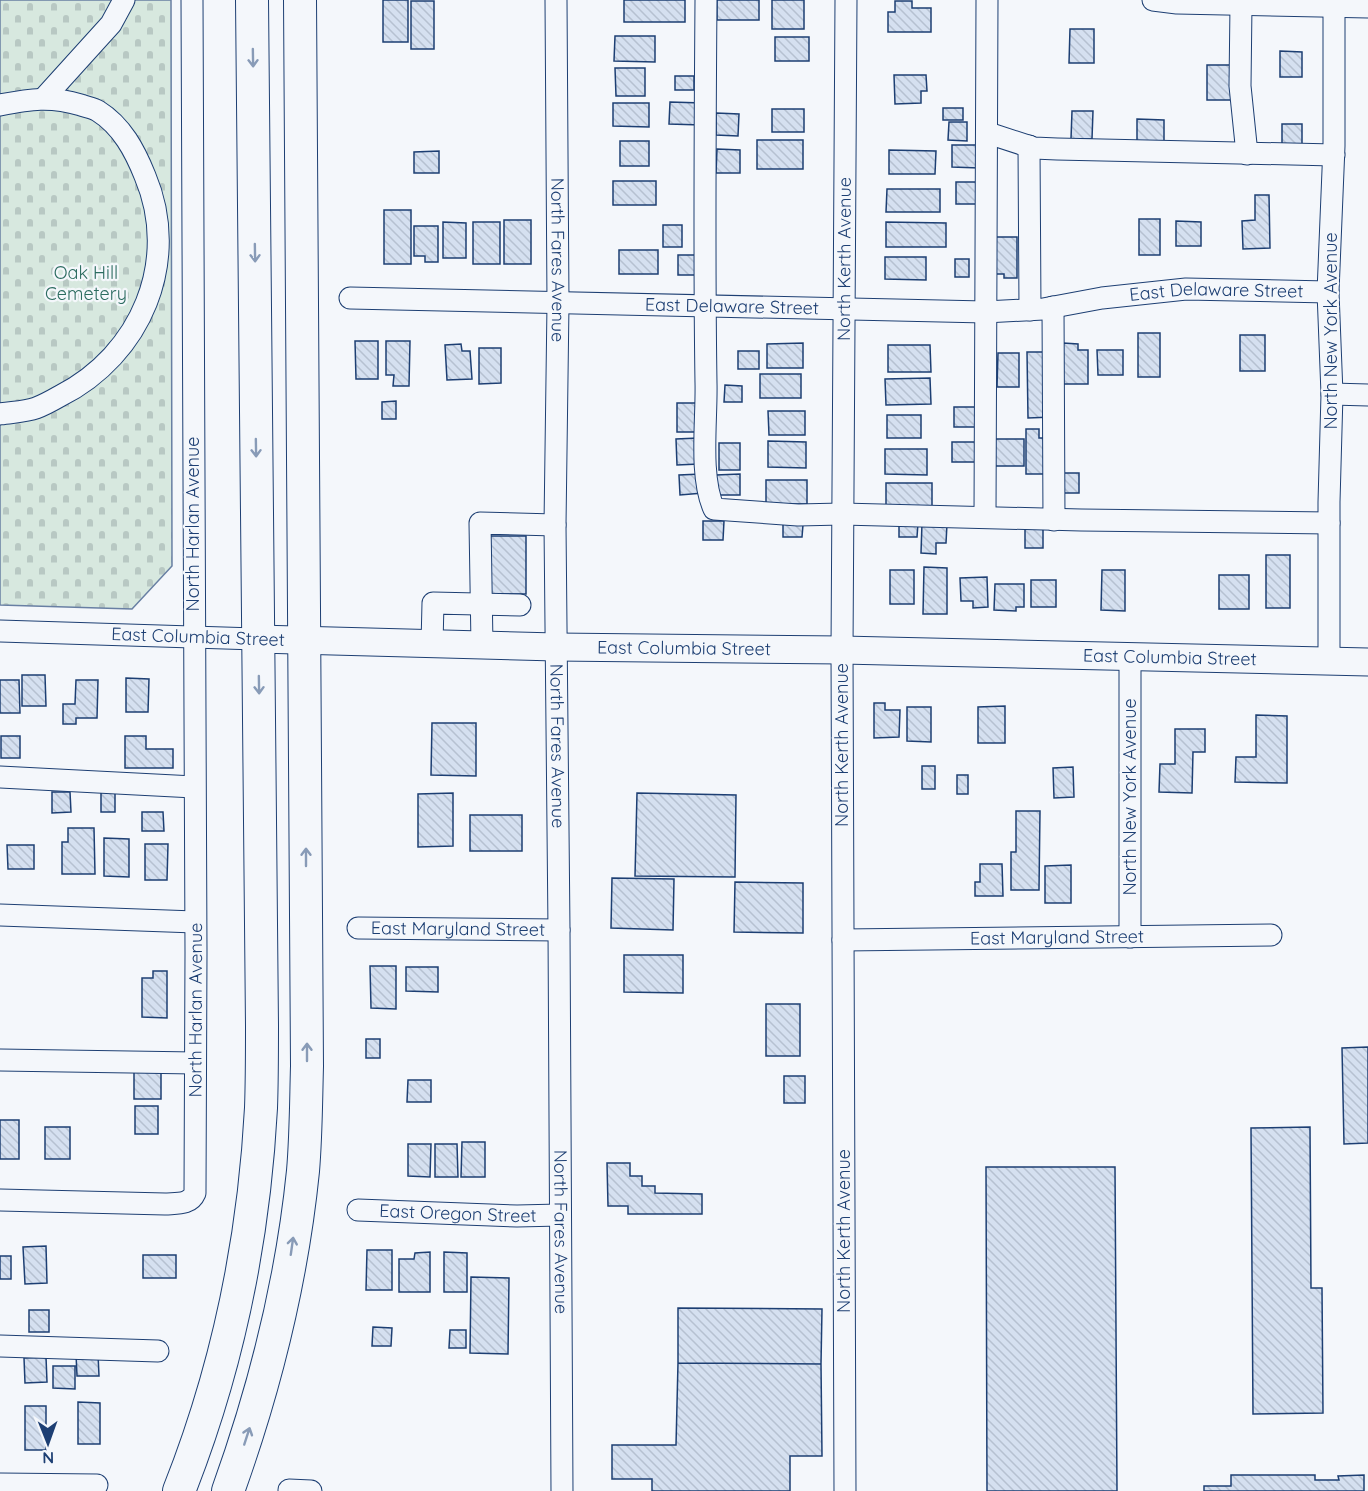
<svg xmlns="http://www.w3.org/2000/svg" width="1368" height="1491" font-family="Quicksand,sans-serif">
  <defs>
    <pattern id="cemetery-stones" width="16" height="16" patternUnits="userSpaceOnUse" patternTransform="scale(1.5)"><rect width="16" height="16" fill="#d7e8df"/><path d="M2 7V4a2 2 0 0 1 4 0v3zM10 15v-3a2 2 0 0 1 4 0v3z" fill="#b8c8c3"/></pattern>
    <pattern id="building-back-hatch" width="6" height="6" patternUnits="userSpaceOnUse" patternTransform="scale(1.5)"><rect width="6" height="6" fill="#d5e0f0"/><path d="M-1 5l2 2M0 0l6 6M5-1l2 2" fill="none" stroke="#b6c1d1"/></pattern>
  </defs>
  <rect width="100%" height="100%" fill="#f4f7fb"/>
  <path fill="url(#cemetery-stones)" stroke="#687fa3" stroke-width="1.5" d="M0,0H171L172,566L132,609L0,605Z"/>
  <path fill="url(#building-back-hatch)" stroke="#1d3f73" stroke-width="1.5" d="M383,0H408V42H383Z
    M624,0H685V22H624Z
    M717,0H759V20H717Z
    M772,0H804V29H772Z
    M411,1H434V49H411Z
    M895,1H912V8H931V32H888V12H895Z
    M1070,29H1094V63H1069Z
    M615,36H655V62L614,61Z
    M775,37H809V61H775Z
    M1280,51L1302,52V77H1280Z
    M1207,65H1233V100H1207Z
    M615,68H645V96H616Z
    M894,75H926L927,91H921V103L895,104Z
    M675,76H694V90H675Z
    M670,102L702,103L701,125L669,124Z
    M613,103H649V127L613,126Z
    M943,108H963V120H943Z
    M772,109H804V132H772Z
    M1072,111H1093L1092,139H1071Z
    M716,113L739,114L738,136L716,135Z
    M1137,119L1164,120V142H1137Z
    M949,122H967V141L948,140Z
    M1282,124H1302V146H1282Z
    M757,140H803V169H757Z
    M620,141H649V166H620Z
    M952,145H979V168L952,167Z
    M717,149L740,150V173H716Z
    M889,150L936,151L935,174H889Z
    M439,151V173H414V152Z
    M613,181H656V205H613Z
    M956,182H978V204H956Z
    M887,189H940V212H886Z
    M1255,195H1269L1270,248L1243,249L1242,221L1255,220Z
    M384,210H411V264H384Z
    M1139,219H1160V255H1139Z
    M504,220H531V264H504Z
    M1176,221L1201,222V246H1176Z
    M443,222L466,223V258H443Z
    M473,222H500V264H473Z
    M886,222L946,223V247H886Z
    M663,225H682V247H663Z
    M414,226H438V262H425V256H414Z
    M994,237H1017V278H1004V274H994Z
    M619,250H658V274H619Z
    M678,255H702V275H678Z
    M885,257H926V280L885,279Z
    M955,259H969V277H955Z
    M1138,333H1160V377H1138Z
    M1240,335H1265V371H1240Z
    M355,341H378V379H356Z
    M386,341H410L409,386H393L394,375H386Z
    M803,343V368H767V344Z
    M1063,343L1078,344V350H1088V384H1063Z
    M461,344L462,351H470L472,379L447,380L445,345Z
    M888,345H930L931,372H888Z
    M479,348H501V383L479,384Z
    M1097,350H1123V375H1098Z
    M738,351H759V369H738Z
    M1027,352H1051L1052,417L1028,418Z
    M998,353H1019V387H997Z
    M760,374H801V398H760Z
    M930,378L931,404L886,405L885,379Z
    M725,385L742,386V402H724Z
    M396,401V419H382V402Z
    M677,403H700V432H677Z
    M954,407H976L975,427H954Z
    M768,411H805V435H769Z
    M887,415H921V438H887Z
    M1026,429H1039V438H1050V474H1026Z
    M698,438L699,464L677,465L676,439Z
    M992,439H1024V466H992Z
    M768,441L806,442V468L768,467Z
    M952,442H975V462H952Z
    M719,443H740V470H719Z
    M885,449H927V475L885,474Z
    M1063,473H1079V493H1063Z
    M701,474L703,493L680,495L679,475Z
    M740,474V495H717L716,475Z
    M766,480H807V504H766Z
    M886,483H932V507H886Z
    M703,521H724L723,540H703Z
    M899,523H918L917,537H899Z
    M922,523L947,524L946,543H936V554L921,553Z
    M783,524L803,525L802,537H783Z
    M1025,527H1043V548H1025Z
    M489,536H526V594H489Z
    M1266,555H1290V608H1266Z
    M924,567L947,568V614H923Z
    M890,570H914V604H890Z
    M1102,570H1125V611L1101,610Z
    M1219,575H1249V609H1219Z
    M987,577L988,607L973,608V601H961L960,578Z
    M1031,580H1056V607H1031Z
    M995,584H1024V607H1016V611L994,610Z
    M22,675H45L46,706H22Z
    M126,678L149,679L148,712H126Z
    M0,680H19L20,713H0Z
    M76,680H98L97,718H76V724H63V704H75Z
    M874,703H885V710H900L899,737L874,738Z
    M1005,706V743H978V707Z
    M907,707H931V742L907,741Z
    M1256,715L1287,716V783L1235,782L1236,757H1256Z
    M432,723H476V776L431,775Z
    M1175,729H1205V752H1193L1192,793L1159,792L1160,764H1175Z
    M1,736H20V758H1Z
    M125,736H146V749H173V768H125Z
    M922,766H935V789H922Z
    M1073,767L1074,797L1054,798L1053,768Z
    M957,775H968V794H957Z
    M52,792H70L71,812L52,813Z
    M101,792H115V812H101Z
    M453,793V846L418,847V794Z
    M637,793L736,795L735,877L635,876Z
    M1016,811H1040L1039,890H1011V852H1016Z
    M142,812H163L164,831H142Z
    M470,815H522V851H470Z
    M68,828H94L95,874H62V842H68Z
    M104,838L129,839V877L104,876Z
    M145,844H168L167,880H145Z
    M7,845H34V869H8Z
    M980,864H1002L1003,896H975V882H980Z
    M1071,865V903H1045V866Z
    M612,878L674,879L673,930L611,928Z
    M735,882L803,883V933L734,932Z
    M624,955H683V993L624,992Z
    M370,966H396V1009L371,1008Z
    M406,967H438V992L406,991Z
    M153,971H167V1018L142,1017V978H153Z
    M766,1004H800V1056H766Z
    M366,1039H380V1058H366Z
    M1368,1047V1143L1344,1144L1342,1048Z
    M134,1068L161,1069V1099H134Z
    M784,1076H805V1103H784Z
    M408,1080H431V1102H407Z
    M135,1106H158V1134H135Z
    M0,1120H19V1159H0Z
    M45,1127H70V1159H45Z
    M1310,1127L1311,1288H1322L1323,1413L1253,1414L1251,1128Z
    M462,1142H485V1177H461Z
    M408,1144H431L430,1177L408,1176Z
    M435,1144H457L458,1177H435Z
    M607,1163H630V1176H642V1186H655V1193L702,1194V1214H628V1206H608Z
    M986,1167H1115L1117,1491H987Z
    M46,1246L47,1283L25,1284L23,1247Z
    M367,1250H392V1290H366Z
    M430,1252V1292H399V1259H414L415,1253Z
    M444,1252L467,1253V1292H444Z
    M143,1255H176V1278H143Z
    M0,1256H11V1279H0Z
    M471,1277L509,1278L508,1354L470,1353Z
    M678,1308L822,1309L821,1364L678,1363Z
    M29,1310H49V1332H29Z
    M373,1327L392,1328L391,1346H372Z
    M450,1330H466V1348H449Z
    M76,1354H98L99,1376H77Z
    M46,1357L47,1382L25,1383L24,1358Z
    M678,1363L821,1364L822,1456H790V1491H652V1479H612V1445H676Z
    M53,1366H75V1389L53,1388Z
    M78,1402L100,1403V1444H78Z
    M25,1406H46V1450H25Z
    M1231,1475H1315V1480H1339L1338,1476L1364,1475V1491H1204V1486H1231Z"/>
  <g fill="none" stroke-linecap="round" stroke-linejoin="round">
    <g stroke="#1d3f73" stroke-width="23">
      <g id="minor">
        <path id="s1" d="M556,0L558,304L555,525L559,930L562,1491"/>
        <path d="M706,0C705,128 704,255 706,383C707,420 699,476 714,509L798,515L842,514L1081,520L1329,523"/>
        <path d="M1153,0L1177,3L1368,7"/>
        <path d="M1241,5L1240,86L1247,154"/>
        <path d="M44,98L111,24L124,0"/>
        <path d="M0,105C31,99 50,96 81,105C86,107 93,108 98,111C122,126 135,151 145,176C181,261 141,355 60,396C53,400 44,405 36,408C25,412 12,412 0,414"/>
        <path d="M988,133L1034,148L1057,149L1334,155"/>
        <path d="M1029,146L1030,310"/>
        <path id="s2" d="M350,298L985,312L1043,309L1102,298L1186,289L1328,292"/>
        <path d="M1053,307L1054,520"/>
        <path d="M1332,394L1368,395"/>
        <path d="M985,517L987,0"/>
        <path d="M0,631L258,639"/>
        <path d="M432,644L433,603L520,605"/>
        <path d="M482,645L480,523L555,525"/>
        <path d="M1329,661V502L1332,394L1328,292L1334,146V0"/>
        <path d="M0,777L194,787"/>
        <path d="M0,915L195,922"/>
        <path id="s3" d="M358,928L559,930"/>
        <path d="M1130,937V657"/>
        <path id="s4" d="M843,940L1271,935"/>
        <path d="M0,1060L195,1063"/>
        <path id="s5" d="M0,1200L165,1204C177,1203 190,1205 195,1193L196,952L192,0"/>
        <path id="s6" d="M358,1210L517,1216L560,1215"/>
        <path d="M0,1346L158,1351"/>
        <path d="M0,1484L97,1485"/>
        <path d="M289,1490L311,1491"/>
        <path id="s7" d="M845,1491L842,650L846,0"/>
      </g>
    </g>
    <g stroke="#1d3f73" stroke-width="29">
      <g id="major">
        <path id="s8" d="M258,639L556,647L842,650L1368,662"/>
      </g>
    </g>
    <g stroke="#1d3f73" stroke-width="34">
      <path id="highway" d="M179,1491C227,1370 254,1239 261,1108C262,1081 262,1053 262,1026L252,0
        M228,1491C265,1388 292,1280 303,1171C306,1136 306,1101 307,1066L300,0"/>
    </g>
    <use href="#minor" stroke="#f4f7fb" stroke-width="21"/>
    <use href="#major" stroke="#f4f7fb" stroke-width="27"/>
    <use href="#highway" stroke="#f4f7fb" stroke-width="32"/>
  </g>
  <defs><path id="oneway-shaft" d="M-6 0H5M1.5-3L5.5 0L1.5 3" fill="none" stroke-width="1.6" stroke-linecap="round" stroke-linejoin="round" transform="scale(1.5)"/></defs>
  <g stroke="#889bb7">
    <use href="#oneway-shaft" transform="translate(253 58) rotate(89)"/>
    <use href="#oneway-shaft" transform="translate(255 253) rotate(89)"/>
    <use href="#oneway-shaft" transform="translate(256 448) rotate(89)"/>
    <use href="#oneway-shaft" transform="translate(259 685) rotate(89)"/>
    <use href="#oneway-shaft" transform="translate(306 857) rotate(-90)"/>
    <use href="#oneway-shaft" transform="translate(307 1052) rotate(-90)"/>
    <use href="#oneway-shaft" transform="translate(292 1246) rotate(-82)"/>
    <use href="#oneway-shaft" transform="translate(247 1436) rotate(-72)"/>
  </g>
  <g text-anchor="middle" stroke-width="4.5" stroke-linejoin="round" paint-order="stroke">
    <g font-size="18" fill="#1d3f73" stroke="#f4f7fb">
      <text dy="6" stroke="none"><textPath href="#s1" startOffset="260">North Fares Avenue</textPath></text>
      <text dy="6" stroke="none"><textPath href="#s7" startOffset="1232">North Kerth Avenue</textPath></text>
      <text dy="6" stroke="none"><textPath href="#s2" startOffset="868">East Delaware Street</textPath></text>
      <text dy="6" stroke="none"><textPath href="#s2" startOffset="382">East Delaware Street</textPath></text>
      <text transform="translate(1331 331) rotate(-90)" y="6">North New York Avenue</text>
      <text transform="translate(193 524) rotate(-90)" y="6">North Harlan Avenue</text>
      <text transform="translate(198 637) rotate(2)" y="6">East Columbia Street</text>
      <text dy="6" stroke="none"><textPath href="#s8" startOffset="426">East Columbia Street</textPath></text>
      <text dy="6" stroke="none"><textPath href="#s8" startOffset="912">East Columbia Street</textPath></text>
      <text dy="6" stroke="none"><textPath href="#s1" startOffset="746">North Fares Avenue</textPath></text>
      <text transform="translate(842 745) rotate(-90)" y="6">North Kerth Avenue</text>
      <text transform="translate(1130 797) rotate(-90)" y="6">North New York Avenue</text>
      <text dy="6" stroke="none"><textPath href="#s3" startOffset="100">East Maryland Street</textPath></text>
      <text dy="6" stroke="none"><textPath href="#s4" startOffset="214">East Maryland Street</textPath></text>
      <text dy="6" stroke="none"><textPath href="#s5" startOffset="382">North Harlan Avenue</textPath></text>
      <text dy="6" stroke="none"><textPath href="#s6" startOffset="100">East Oregon Street</textPath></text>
      <text dy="6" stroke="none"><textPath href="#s1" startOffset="1232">North Fares Avenue</textPath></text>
      <text transform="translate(844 1231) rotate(-90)" y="6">North Kerth Avenue</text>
    </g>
    <g font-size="18" fill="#2c6c60" stroke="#f4f7fb">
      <text x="86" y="279">Oak Hill<tspan x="86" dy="21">Cemetery</tspan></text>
    </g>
  </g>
  <g transform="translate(48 1443) rotate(179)" stroke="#f4f7fb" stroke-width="4.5" paint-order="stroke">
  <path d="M0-4.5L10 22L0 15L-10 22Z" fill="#1d3f73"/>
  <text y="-9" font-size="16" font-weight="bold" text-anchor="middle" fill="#1d3f73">N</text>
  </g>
</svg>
